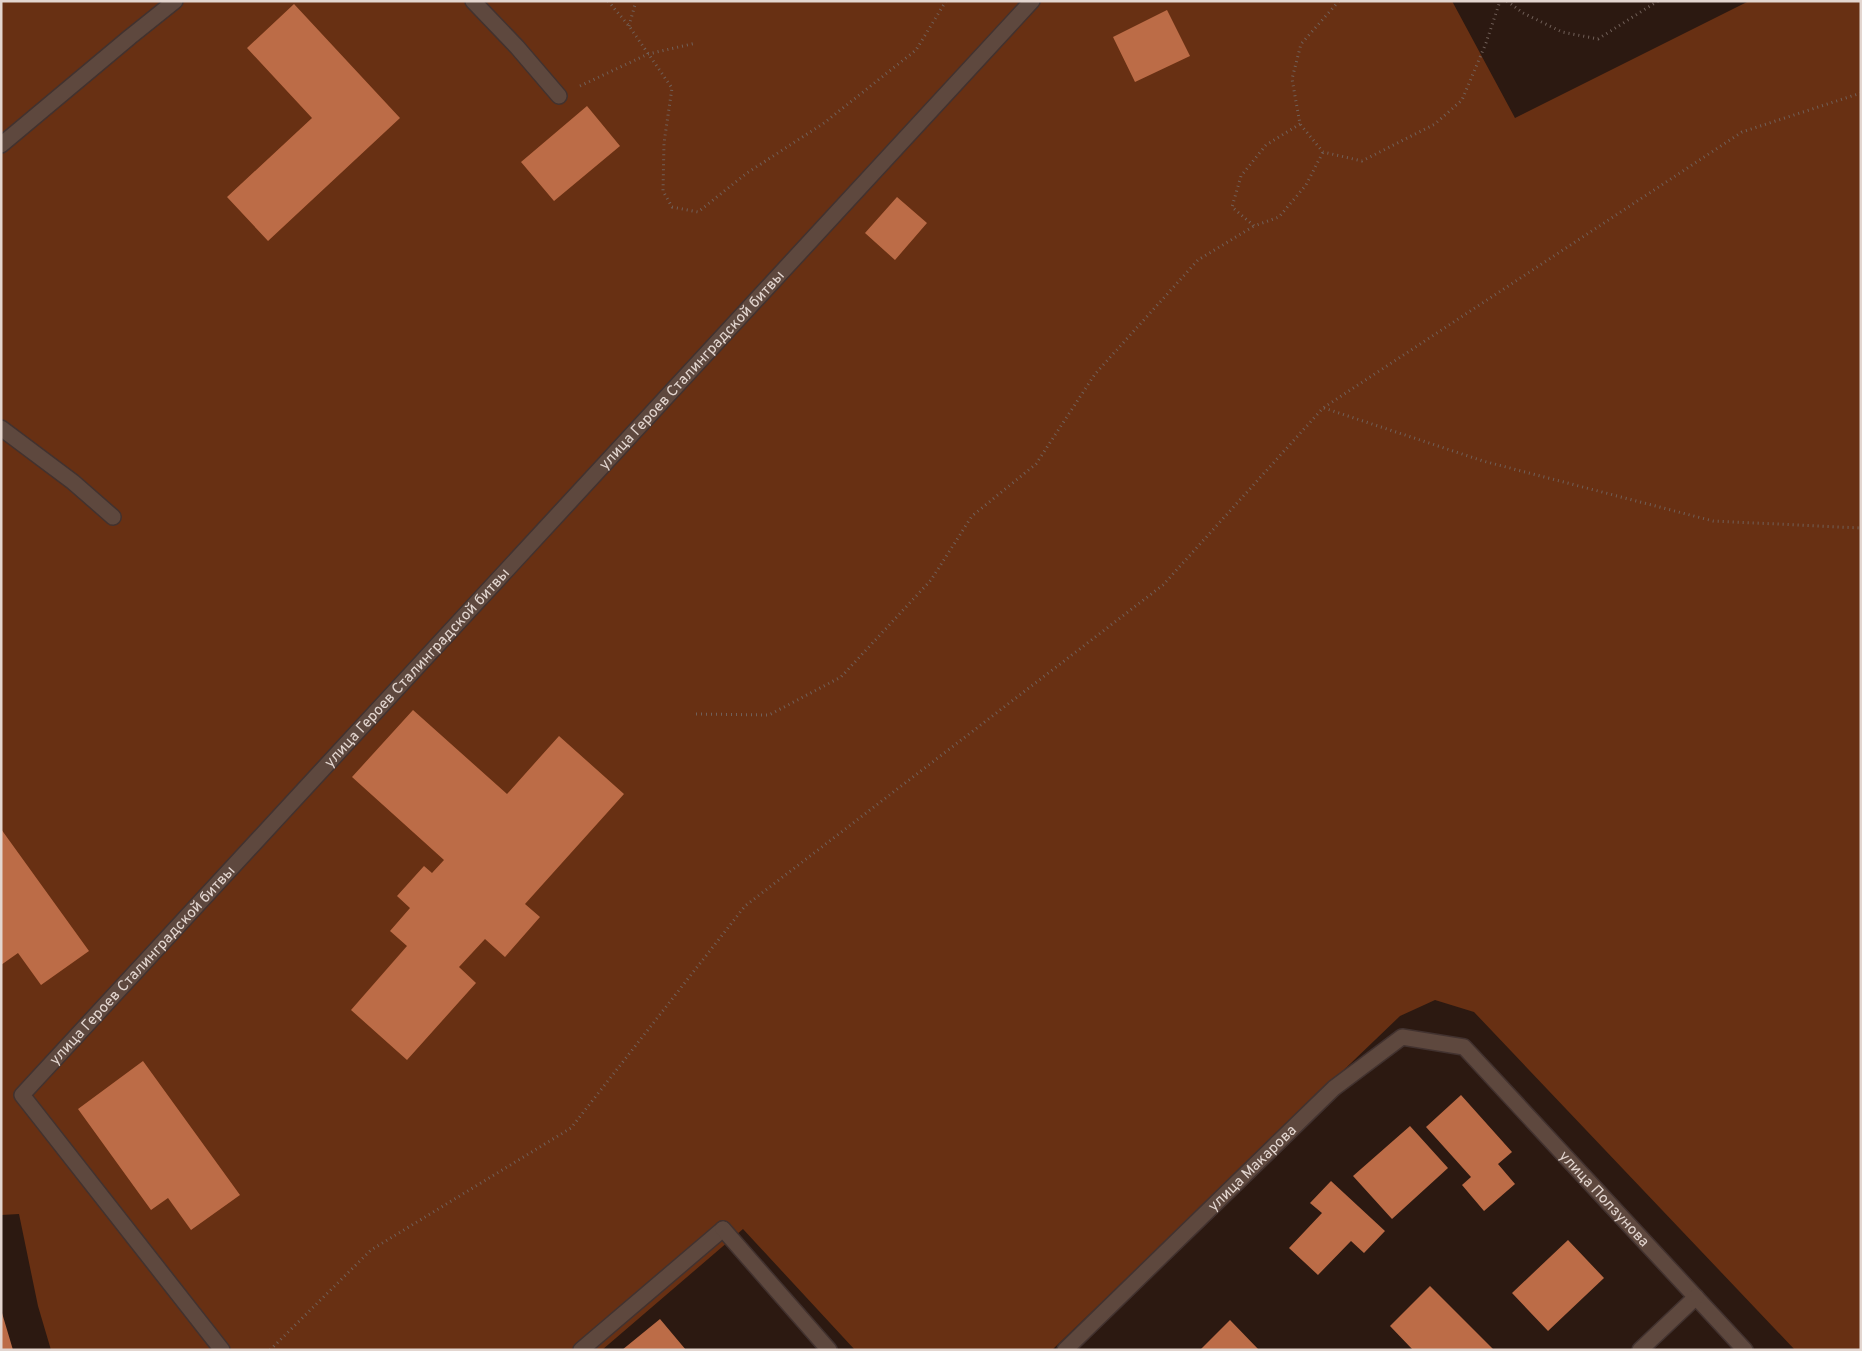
<svg xmlns="http://www.w3.org/2000/svg" width="1862" height="1351" font-family="Overpass,sans-serif">
  <rect width="100%" height="100%" fill="#2c1911"/>
  <path fill="#683013" d="M1,1H1452L1515,118L1749,1H1861V1350H1795L1474,1012L1435,1000L1400,1016L1052,1350H855L743,1229L602,1350H51L38,1306L19,1214L1,1215Z"/>
  <path fill="#bc6c47" d="M294,4L400,118L268,241L227,197L312,118L247,48Z
    M1167,10L1190,56L1135,82L1113,37Z
    M587,106L620,146L554,201L521,162Z
    M897,197L927,223L895,260L865,233Z
    M413,710L507,794L559,736L624,794L525,904L540,917L505,957L485,939L459,967L476,983L407,1060L351,1010L407,946L390,931L410,908L397,896L424,866L432,873L444,860L352,777Z
    M1,829L89,951L41,985L18,953L1,965Z
    M143,1061L240,1195L191,1230L168,1198L151,1210L78,1109Z
    M1461,1095L1512,1152L1498,1164L1515,1184L1484,1211L1462,1185L1471,1177L1426,1127Z
    M1410,1126L1448,1168L1392,1219L1353,1176Z
    M1331,1181L1385,1231L1364,1253L1351,1241L1318,1275L1289,1248L1322,1213L1310,1203Z
    M1568,1240L1604,1278L1548,1331L1512,1293Z
    M1430,1286L1494,1350H1413L1390,1326Z
    M1,1313H2L13,1350H1Z
    M660,1319L686,1350H622Z
    M1230,1320L1259,1350H1200Z"/>
  <g fill="none" stroke-linecap="round" stroke-linejoin="round">
    <g stroke="#42322f" stroke-width="18">
      <g id="lane">
        <path d="M473,1L517,47L559,96"/>
        <path d="M1,145L130,37L175,1"/>
        <path d="M1,428L73,482L113,517"/>
        <path id="s1" d="M222,1350L22,1095L1032,1"/>
        <path d="M581,1350L723,1229"/>
      </g>
    </g>
    <g stroke="#42322f" stroke-width="18">
      <g id="street">
        <path d="M723,1229L829,1350"/>
        <path id="s2" d="M1065,1350L1334,1088L1402,1037L1464,1047L1745,1350"/>
        <path d="M1640,1350L1696,1297"/>
      </g>
    </g>
    <path stroke="#716059" stroke-width="3" stroke-dasharray="1 4" stroke-linecap="butt" d="M608,1L629,26L672,88L664,143L663,191L672,207L698,212L747,173L824,123L916,50L946,1
      M1339,1L1301,44L1292,79L1300,124L1323,152L1362,161L1435,124L1462,100L1486,43L1500,1
      M1507,1L1523,13L1562,32L1598,39L1658,1
      M629,26L636,1
      M580,86L648,54L696,43
      M1300,124L1266,145L1241,176L1232,207L1254,226L1279,217L1306,185L1323,152
      M1324,408L1483,461L1713,521L1861,528
      M696,714L769,715L841,677L931,580L972,516L1036,464L1095,374L1198,260L1254,226
      M270,1350L371,1250L571,1128L745,906L1163,585L1323,408L1742,132L1861,93"/>
    <use href="#lane" stroke="#5e483e" stroke-width="15"/>
    <use href="#street" stroke="#5e483e" stroke-width="15"/>
  </g>
  <g text-anchor="middle" stroke-width="5" stroke-linejoin="round" paint-order="stroke">
    <g font-size="15" fill="#e3d6d0" stroke="#0f0704">
      <text dy="5" stroke="none"><textPath href="#s1" startOffset="1311">улица Героев Сталинградской битвы</textPath></text>
      <text dy="5" stroke="none"><textPath href="#s1" startOffset="906">улица Героев Сталинградской битвы</textPath></text>
      <text dy="5" stroke="none"><textPath href="#s1" startOffset="501">улица Героев Сталинградской битвы</textPath></text>
      <text dy="5" stroke="none"><textPath href="#s2" startOffset="261">улица Макарова</textPath></text>
      <text dy="5" stroke="none"><textPath href="#s2" startOffset="730">улица Ползунова</textPath></text>
    </g>
  </g>
  <rect width="1862" height="1351" fill="none" stroke="#e3d6d0" stroke-width="5"/>
</svg>
